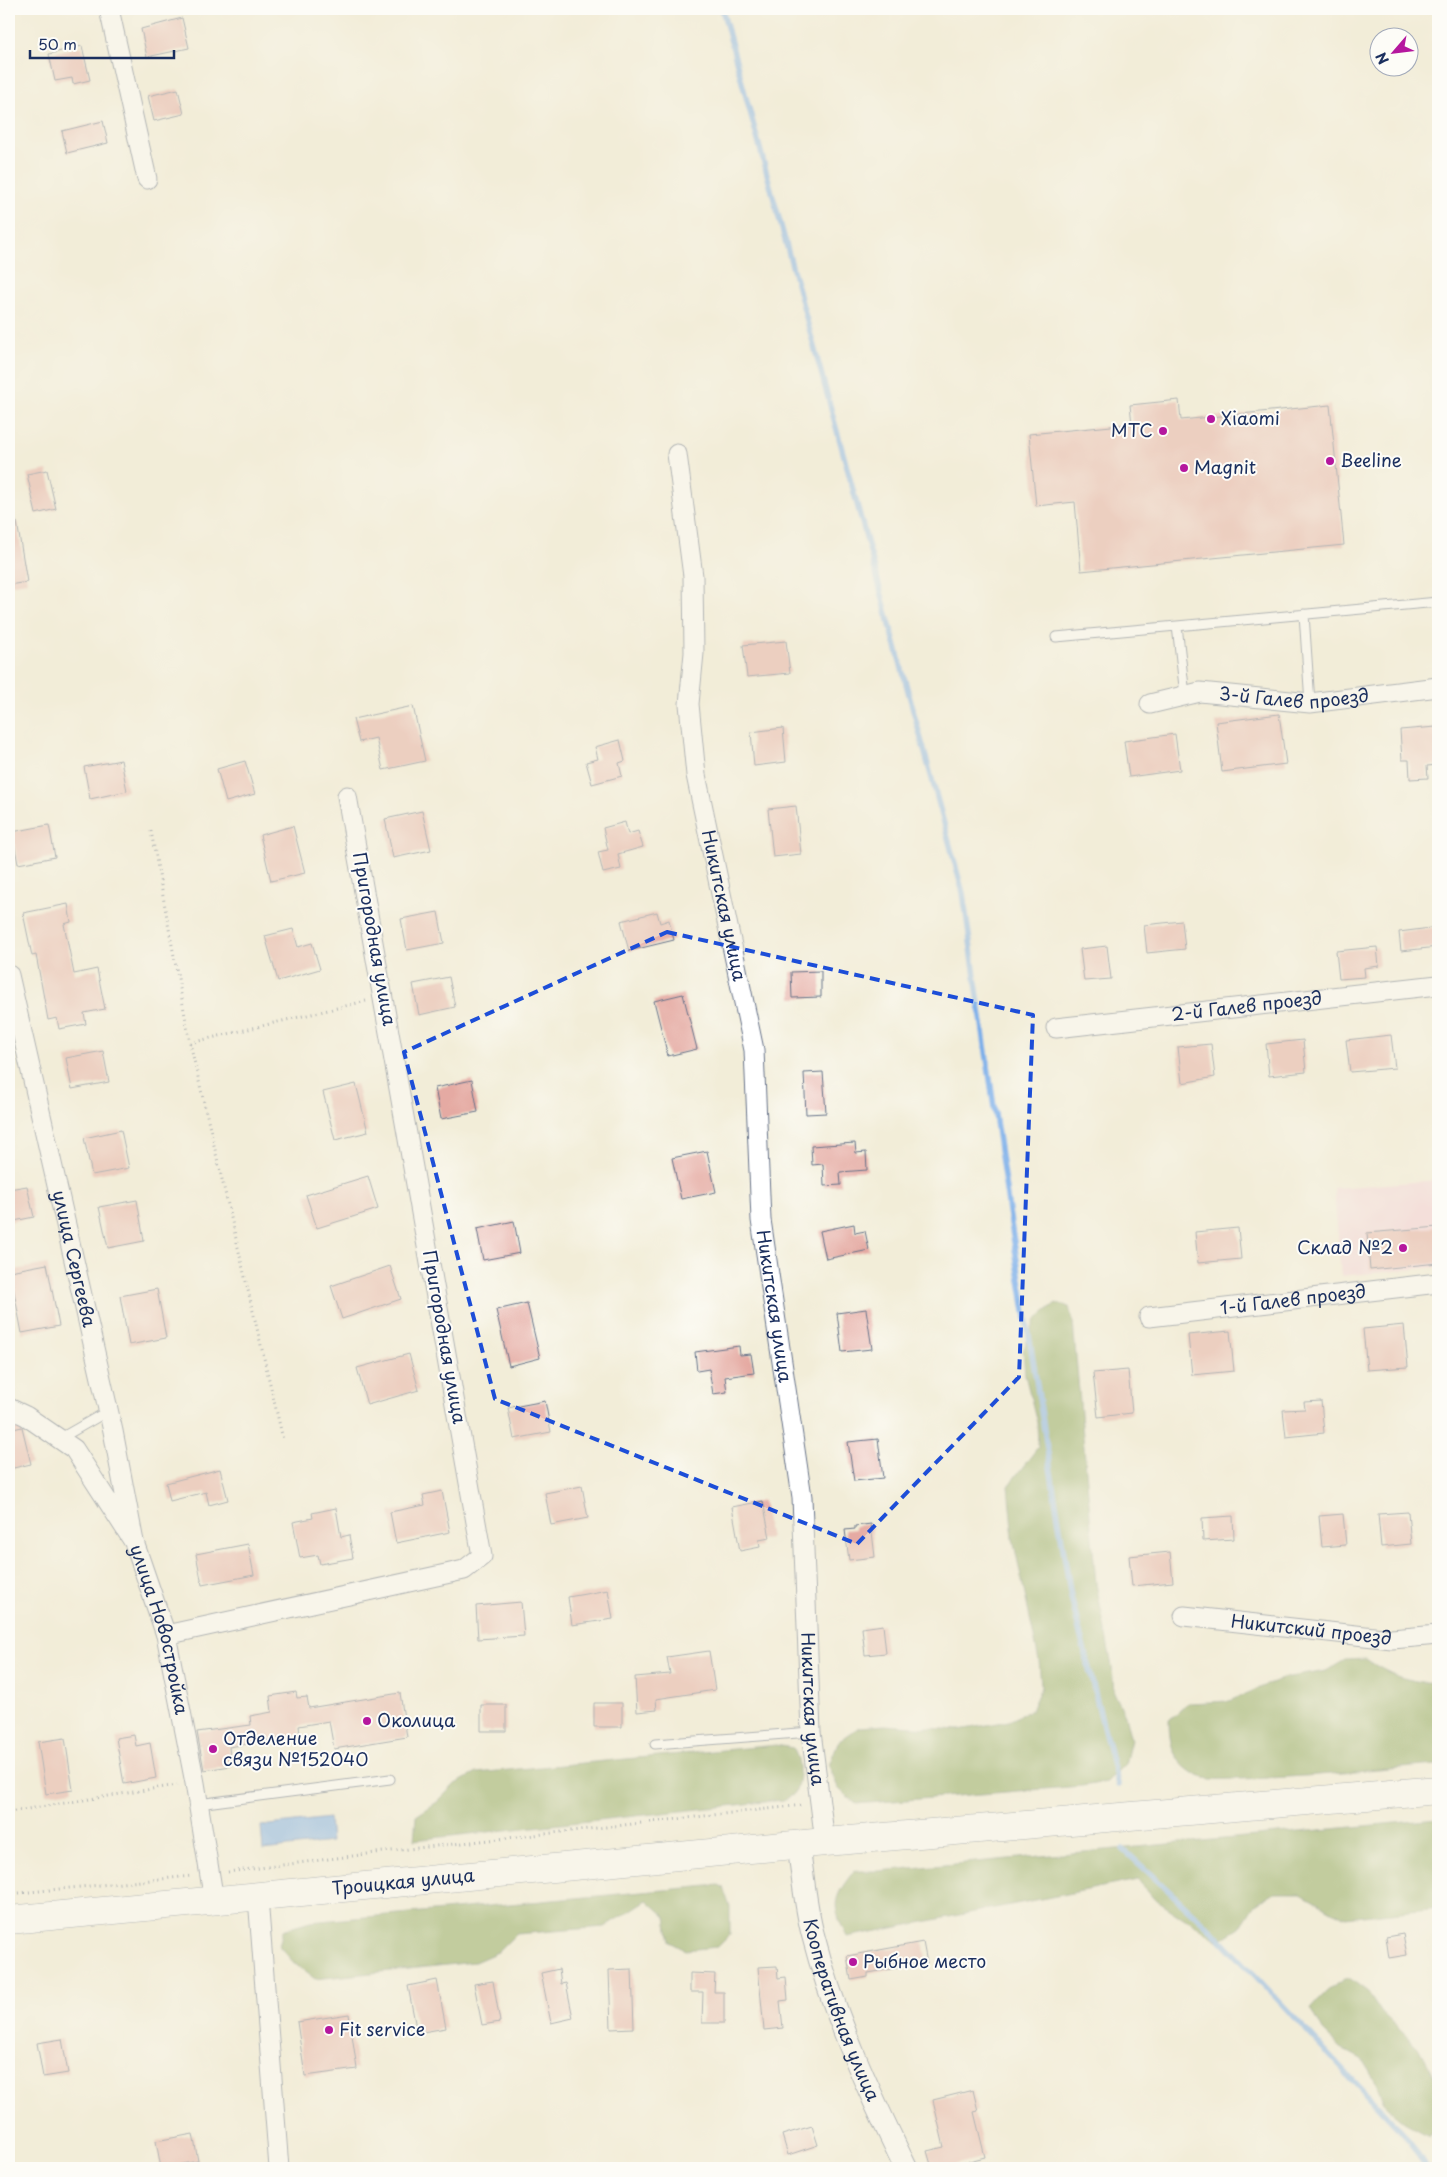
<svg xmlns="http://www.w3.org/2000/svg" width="1447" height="2177" font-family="'Playpen Sans',sans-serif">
  <rect width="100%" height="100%" fill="#fdfcf7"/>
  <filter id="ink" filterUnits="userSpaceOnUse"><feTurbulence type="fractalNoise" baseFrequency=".02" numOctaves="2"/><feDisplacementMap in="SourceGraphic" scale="10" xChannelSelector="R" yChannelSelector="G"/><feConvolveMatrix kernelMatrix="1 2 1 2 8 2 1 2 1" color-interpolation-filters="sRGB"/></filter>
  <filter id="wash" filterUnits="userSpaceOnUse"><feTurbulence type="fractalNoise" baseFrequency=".0096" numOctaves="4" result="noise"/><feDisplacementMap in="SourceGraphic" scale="20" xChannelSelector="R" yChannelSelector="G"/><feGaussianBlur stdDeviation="1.12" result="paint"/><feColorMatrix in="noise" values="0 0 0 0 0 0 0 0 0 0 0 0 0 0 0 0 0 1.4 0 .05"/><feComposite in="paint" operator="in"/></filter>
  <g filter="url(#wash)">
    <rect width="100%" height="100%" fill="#f2edd8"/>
    <path fill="#f5cfdb" d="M1438,1180V1267L1341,1276L1334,1188Z"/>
    <path fill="#88a558" stroke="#526a5b" d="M1056,1303L1069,1307L1073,1322L1096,1583L1112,1667L1114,1692L1125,1715L1131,1740L1125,1764L1107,1782L1082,1786L856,1804L838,1788L829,1765L838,1742L859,1727L885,1725L959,1730L1009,1721L1031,1710L1041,1687L1039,1661L1013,1539L1008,1486L1038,1447L1037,1423L1025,1375L1023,1351L1036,1319Z
      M1366,1659C1388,1674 1411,1684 1438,1682V1765C1371,1770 1304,1778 1237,1779C1225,1779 1207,1781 1196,1775C1173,1762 1169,1744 1169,1720L1188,1703L1229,1701L1283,1678L1326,1671L1345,1660Z
      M776,1745L793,1748C802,1764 800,1777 795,1794L783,1800L414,1840L416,1816L437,1802L455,1784L476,1773Z
      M1438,1819V1908L1345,1918L1301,1893H1275L1254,1906L1240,1928L1219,1941L1154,1899L1138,1880L847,1937C831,1905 832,1899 854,1871H879Z
      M719,1885L723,1887L730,1907V1935L718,1947L685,1950L670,1942L666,1917L647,1900L605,1927L516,1934L498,1952L475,1962L315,1979L295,1964L279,1946L283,1930L310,1922Z
      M1348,1977L1368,1992L1382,2013L1418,2047L1438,2084V2127L1429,2136L1405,2123L1386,2107L1376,2083L1363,2060L1341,2048L1323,2031L1311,2008L1327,1991Z"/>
    <path fill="#7cafe9" stroke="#4c6fa4" d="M329,1818L331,1842L263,1850L261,1826Z"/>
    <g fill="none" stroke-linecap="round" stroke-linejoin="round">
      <path stroke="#7cafe9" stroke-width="5.5" d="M722,9L963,893L1009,1211L1071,1597L1118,1785
        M1123,1849L1218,1936L1410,2141L1426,2168"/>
    </g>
    <g id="blocks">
      <path fill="#e5aaa3" d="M182,18L189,48L147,57L141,29Z
        M82,46L90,80L73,84L72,78L55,81L49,54Z
        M178,89L184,114L154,121L148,96Z
        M103,121L108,143L67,153L62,131Z
        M1179,400L1181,420L1330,405L1344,545L1081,571L1075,502L1036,506L1029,434L1132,424L1130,405Z
        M47,470L56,509L36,514L27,474Z
        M17,522L27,582L9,585V523Z
        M786,641L790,673L747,677L743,645Z
        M413,706L425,761L383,770L376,738L359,742L353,719Z
        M1279,714L1286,764L1222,772L1216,722Z
        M1436,727L1438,765L1427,766L1428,778L1410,779L1409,760H1402L1400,730Z
        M783,728L786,762L754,766L751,732Z
        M1175,734L1180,770L1129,777L1124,741Z
        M620,740L625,761L619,763L622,776L592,784L586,762L598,759L595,747Z
        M121,760L127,791L90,799L84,767Z
        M245,761L255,794L226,802L217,769Z
        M796,806L801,854L773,857L768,809Z
        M422,811L431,850L393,858L385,819Z
        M625,822L628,834L638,831L643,847L618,854L621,869L603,873L598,852L608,850L603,828Z
        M49,825L55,857L18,864L12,832Z
        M293,826L305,873L271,881L260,835Z
        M68,904L71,922L64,924L74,974L97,969L105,1009L84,1013L86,1024L59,1029L57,1018L48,1020L36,955L32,956L23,913Z
        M438,912L444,943L407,950L401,919Z
        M657,912L660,923L669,920L674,940L629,951L621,921Z
        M1182,921L1185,949L1147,953L1144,925Z
        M1438,927V947L1401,951L1399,932Z
        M293,929L298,947L312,943L320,969L278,981L265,936Z
        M1107,946L1111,979L1084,981L1080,949Z
        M1377,947L1379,966L1364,968L1365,977L1339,979L1336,951Z
        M821,971V997L792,998L791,972Z
        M449,977L455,1007L419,1015L413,984Z
        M683,994L697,1049L668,1056L654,1001Z
        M1391,1035L1395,1068L1350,1072L1346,1040Z
        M1303,1040L1306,1072L1269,1076L1266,1044Z
        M1211,1044L1215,1077L1182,1083L1178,1047Z
        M103,1051L109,1082L72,1089L66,1058Z
        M823,1072L826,1113L806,1114L804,1073Z
        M472,1080L478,1112L441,1119L435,1088Z
        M356,1084L368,1132L335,1140L323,1092Z
        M121,1130L129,1168L92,1175L84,1138Z
        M855,1143L856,1153L866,1152L867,1170L840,1172L841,1185L824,1186L823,1164L812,1165L811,1146Z
        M707,1151L716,1192L681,1199L672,1158Z
        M368,1176L378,1209L317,1228L306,1195Z
        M27,1186L34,1217L9,1222V1189Z
        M137,1200L144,1241L108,1248L99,1207Z
        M514,1221L520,1253L483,1260L477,1229Z
        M854,1224L855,1233L865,1231L869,1250L826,1259L820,1231Z
        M1438,1227V1263L1370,1270L1367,1233Z
        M1238,1228L1241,1259L1198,1263L1195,1232Z
        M47,1264L59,1326L22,1333L10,1271Z
        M390,1266L401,1299L342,1319L331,1286Z
        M157,1289L166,1338L129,1345L120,1296Z
        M527,1303L540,1358L509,1366L496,1310Z
        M866,1309L872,1349L842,1352L837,1313Z
        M1404,1325L1408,1367L1367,1370L1363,1329Z
        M1230,1331L1234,1371L1192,1375L1188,1335Z
        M739,1346L740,1355L751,1354L754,1373L725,1377L727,1392L713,1394L709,1369L697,1371L695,1352Z
        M409,1354L419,1390L367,1405L357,1368Z
        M1128,1370L1132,1413L1098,1417L1093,1373Z
        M545,1401L551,1432L514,1439L508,1408Z
        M1321,1401L1324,1433L1286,1437L1283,1410L1305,1409L1304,1402Z
        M22,1427L31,1464L9,1469V1430Z
        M878,1439L883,1478L854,1481L848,1442Z
        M220,1469L228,1500L209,1505L206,1492L170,1501L166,1483Z
        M582,1486L588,1518L551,1525L545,1493Z
        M442,1491L450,1532L396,1543L390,1512L425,1505L423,1495Z
        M763,1501L770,1538L759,1540L760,1547L740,1551L732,1507Z
        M336,1508L341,1537L349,1535L353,1558L320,1564L318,1555L300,1558L293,1522L313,1518L312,1513Z
        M1408,1512L1411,1544L1381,1547L1378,1514Z
        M1343,1514L1346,1545L1322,1547L1319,1516Z
        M1233,1516L1234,1539L1203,1541L1202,1518Z
        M871,1524L875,1557L849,1560L845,1530L855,1529V1526Z
        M248,1544L254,1575L202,1585L196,1554Z
        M1170,1552L1173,1582L1132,1586L1129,1556Z
        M608,1590L613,1619L572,1625L568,1597Z
        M521,1602L524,1636L478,1639L476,1606Z
        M883,1625L886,1653L865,1655L862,1628Z
        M709,1651L715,1690L656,1699L657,1710L637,1712L635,1677L670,1674L667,1657Z
        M296,1692L297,1698L307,1697L309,1708L400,1693L407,1737L334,1749L329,1721L299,1726L300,1735L229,1747L231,1766L204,1770L197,1732L251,1725L250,1716L272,1712L270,1696Z
        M594,1703H622V1727H594Z
        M481,1705H506V1731H481Z
        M134,1735L136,1746L150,1743L156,1778L124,1784L116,1738Z
        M65,1738L73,1790L46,1794L38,1742Z
        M1403,1934L1407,1955L1389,1958L1386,1937Z
        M923,1942L927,1963L868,1973V1977L851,1980L847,1956Z
        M777,1966L778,1978L786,1977L788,2000L780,2001L783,2028L764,2030L758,1967Z
        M559,1969L561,1984L566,1983L573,2018L551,2023L541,1973Z
        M632,1969L634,2028L611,2029L609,1970Z
        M690,1973L715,1974L714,1992H724V2023H702L703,1992H690Z
        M437,1980L446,2028L417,2033L408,1986Z
        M493,1981L500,2022L482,2025L474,1984Z
        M349,2014L357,2069L305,2076L297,2022Z
        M62,2039L68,2073L43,2077L37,2043Z
        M973,2090L978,2111L974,2112L985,2157L942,2168H932L927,2151L944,2147L933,2100Z
        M812,2126L818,2145L788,2155L782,2135Z
        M193,2134L198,2161L161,2168L156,2141Z"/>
    </g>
  </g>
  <g filter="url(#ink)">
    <use href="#blocks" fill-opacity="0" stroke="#667289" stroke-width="1"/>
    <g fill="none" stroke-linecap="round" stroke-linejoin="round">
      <g stroke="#667289" stroke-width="11">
        <path id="service" d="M1304,614L1310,703
          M1177,626L1185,695
          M1056,637L1438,602
          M59,1439L108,1411
          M655,1744L811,1732
          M198,1804L390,1779"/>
      </g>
      <g stroke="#667289" stroke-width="21">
        <g id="minor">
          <path d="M109,9L147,179"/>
          <path id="s1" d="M677,454L693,576L694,653L689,704L696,775L754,1050L761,1220L802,1497L811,1732L825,1842"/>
          <path id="s2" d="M1150,704L1200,692L1310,703L1438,687"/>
          <path id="s3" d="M9,975L113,1431L134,1542"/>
          <path id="s4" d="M1056,1028L1438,985"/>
          <path id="s5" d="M1149,1317L1438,1283"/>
          <path id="s6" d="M9,1408L26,1416L74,1449L134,1542L166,1635L195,1783L214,1901"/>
          <path id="s7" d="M1184,1616L1392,1639L1438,1635"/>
          <path d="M166,1635L464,1570L482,1556L347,796"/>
          <path d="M258,1898L279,2168"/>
        </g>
      </g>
      <g stroke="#667289" stroke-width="24">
        <g id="tertiary">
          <path id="s8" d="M798,1844C803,1874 805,1906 813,1935C834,2017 869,2092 906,2168"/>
        </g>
      </g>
      <g stroke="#667289" stroke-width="29">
        <g id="primary">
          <path id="s9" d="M9,1920L825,1842L1438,1790"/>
        </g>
      </g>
      <path stroke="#667289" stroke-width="3" stroke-dasharray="1 4" stroke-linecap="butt" d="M151,831L190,1043L283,1439
        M190,1043L366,1001
        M9,1812L177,1785
        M228,1872L391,1851L803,1805
        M9,1894L192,1876"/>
      <use href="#service" stroke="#fff" stroke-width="9"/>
      <use href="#minor" stroke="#fff" stroke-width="19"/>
      <use href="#tertiary" stroke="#fff" stroke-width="22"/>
      <use href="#primary" stroke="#fff" stroke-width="28"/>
    </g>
  </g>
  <path d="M0 0H1447V2177H0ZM667,932L1033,1015L1019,1377L857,1544L495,1399L404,1052Z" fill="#f2edd8" fill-opacity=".55" fill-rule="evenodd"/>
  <path fill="none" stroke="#1d4ed8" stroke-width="4" stroke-dasharray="10 6" stroke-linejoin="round" d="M667,932L1033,1015L1019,1377L857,1544L495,1399L404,1052Z"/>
  <g fill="#b5179e" stroke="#fdfcf7" stroke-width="2">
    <circle cx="1211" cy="419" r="5"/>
    <circle cx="1163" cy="431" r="5"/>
    <circle cx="1330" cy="461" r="5"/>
    <circle cx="1184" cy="468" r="5"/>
    <circle cx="1403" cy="1248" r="5"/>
    <circle cx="367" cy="1721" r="5"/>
    <circle cx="213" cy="1749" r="5"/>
    <circle cx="853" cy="1962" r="5"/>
    <circle cx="329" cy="2030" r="5"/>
  </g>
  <g text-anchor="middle" stroke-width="4" stroke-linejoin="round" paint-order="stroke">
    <g font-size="18" fill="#1b2f5e" stroke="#fdfcf7" text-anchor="start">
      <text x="1221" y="425">Xiaomi</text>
      <text x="1153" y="437" text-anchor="end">МТС</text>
      <text x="1340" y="467">Beeline</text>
      <text x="1194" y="474">Magnit</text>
      <text x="1393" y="1254" text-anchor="end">Склад №2</text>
      <text x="377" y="1727">Околица</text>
      <text x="223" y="1745">Отделение<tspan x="223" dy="21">связи №152040</tspan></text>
      <text x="863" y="1968">Рыбное место</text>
      <text x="339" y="2036">Fit service</text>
    </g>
    <g font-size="18" fill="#1b2f5e" stroke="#fdfcf7">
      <text dy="6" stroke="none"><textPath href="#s2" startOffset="146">3-й Галев проезд</textPath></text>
      <text dy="6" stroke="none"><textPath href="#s1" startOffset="456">Никитская улица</textPath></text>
      <text transform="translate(374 939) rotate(80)" y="6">Пригородная улица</text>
      <text dy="6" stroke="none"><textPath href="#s4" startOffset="192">2-й Галев проезд</textPath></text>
      <text dy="6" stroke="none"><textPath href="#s3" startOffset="291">улица Сергеева</textPath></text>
      <text dy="6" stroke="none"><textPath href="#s5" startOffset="145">1-й Галев проезд</textPath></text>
      <text dy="6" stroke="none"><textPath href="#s1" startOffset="861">Никитская улица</textPath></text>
      <text transform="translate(444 1337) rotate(80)" y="6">Пригородная улица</text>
      <text dy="6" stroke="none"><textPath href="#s7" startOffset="128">Никитский проезд</textPath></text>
      <text dy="6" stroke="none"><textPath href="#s6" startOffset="279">улица Новостройка</textPath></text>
      <text dy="6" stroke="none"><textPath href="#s1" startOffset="1266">Никитская улица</textPath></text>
      <text dy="6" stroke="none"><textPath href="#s9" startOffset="396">Троицкая улица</textPath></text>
      <text dy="6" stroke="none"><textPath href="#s8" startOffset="172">Кооперативная улица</textPath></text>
    </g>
  </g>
  <rect width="1447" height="2177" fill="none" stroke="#fdfcf7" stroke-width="30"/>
  <g transform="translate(1394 52) rotate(242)"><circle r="24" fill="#fdfcf7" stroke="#a3aaba"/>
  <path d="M0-4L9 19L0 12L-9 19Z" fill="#b5179e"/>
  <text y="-8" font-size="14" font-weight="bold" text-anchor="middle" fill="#1b2f5e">N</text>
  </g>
  <path d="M30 50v8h144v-8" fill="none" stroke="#1b2f5e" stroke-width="2.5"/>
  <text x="38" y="50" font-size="15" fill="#1b2f5e" stroke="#fdfcf7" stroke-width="4" paint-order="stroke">50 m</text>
</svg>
